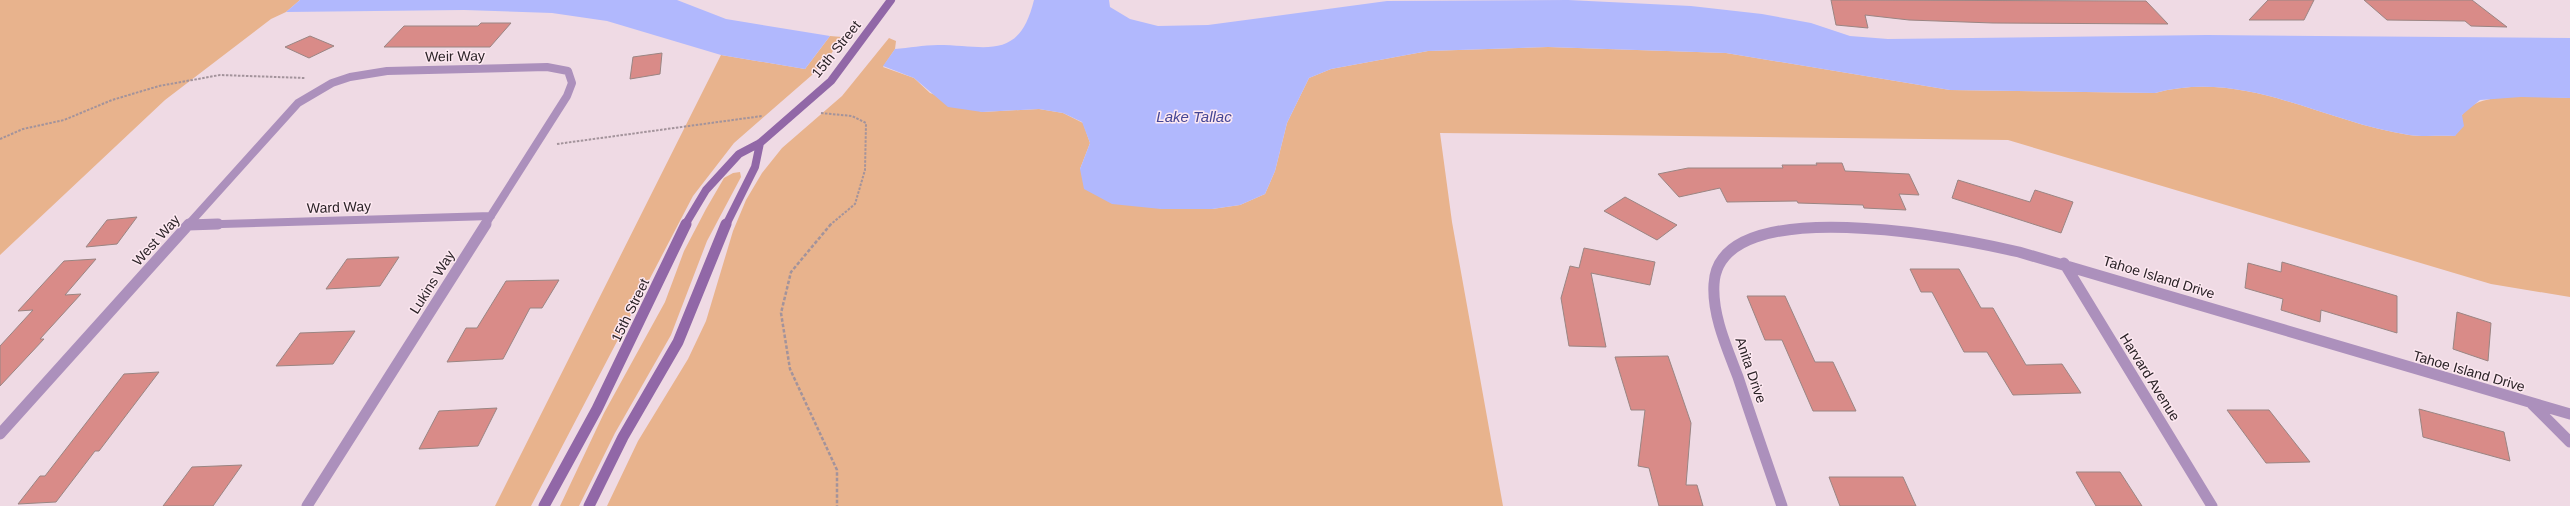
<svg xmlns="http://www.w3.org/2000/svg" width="2570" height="506" font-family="Arial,sans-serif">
  <rect width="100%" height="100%" fill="#efdae4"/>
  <path fill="#e8b38d" d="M0,0H300L286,12L271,19L165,100L0,255Z
    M830,36L842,37L831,54L812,75L734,143L693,196L531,506H495L721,55L805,69Z
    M889,38L896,41L895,49L883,67L914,78L930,93L982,112L1039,109L1063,113L1083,123L1090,143L1080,169L1161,209H1212L1240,205L1265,194L1275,171L1287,123L1309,78L1331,69L1428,51L1548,47L1726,53L1950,90L2155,93C2246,69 2322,122 2409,135C2424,137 2440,135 2455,136C2457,130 2459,121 2462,115C2478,89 2543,97 2570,98V297L2491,284L2008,140L1440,133L1452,222L1503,506H607L638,441L688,359L706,321L733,231L746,200L762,173L782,148L842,96Z
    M740,172L741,177L707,241L671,335L615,433L579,506H560L604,413L665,302L684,251L706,209L724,178L733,173Z"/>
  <path fill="#b1b8fd" d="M300,0H677L726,19L830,36L805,69L721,55L607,21L552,13L464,10L286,12Z
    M1034,0H1109L1110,7L1130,19L1158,26L1208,25L1387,1L1568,0L1691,6L1762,14L1811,23L1850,36L1888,39L2207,35L2570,38V98L2521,97L2480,100L2462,115L2464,126L2455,136C2440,135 2424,137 2409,135C2322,122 2246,69 2155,93L1950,90L1726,53L1548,47L1428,51L1331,69L1309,78L1287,123L1275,171L1265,194L1240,205L1212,209H1161L1112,204L1084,189L1080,169L1090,143L1082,122L1063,113L1039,109L982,112L948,107L914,78L883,66L895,49C909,48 923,45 938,45C986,45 1019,62 1034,0Z"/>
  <path fill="#d98b88" stroke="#9a8583" d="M1831,0L2146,1L2168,24L1993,23L1909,20L1865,15L1868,28L1836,25Z
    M2268,0H2314L2304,20H2249Z
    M2364,0H2472L2507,27L2471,26L2465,21L2387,20Z
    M481,23H511L490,47H384L404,26H478Z
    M310,36L334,46L309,58L285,47Z
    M662,53L660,74L630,79L633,57Z
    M1816,163H1842L1845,171L1909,174L1919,195L1899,194L1906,210L1864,208L1863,205L1798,203L1797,201L1727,202L1720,188L1679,197L1658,174L1688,168H1783L1782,165H1817Z
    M1958,180L2030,202L2035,190L2073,202L2061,233L1952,198Z
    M1625,197L1677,225L1657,240L1604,211Z
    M137,217L117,244L86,247L107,220Z
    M1584,248L1655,262L1650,285L1591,273L1606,347L1569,346L1561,298L1570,266L1579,268Z
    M399,257L380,286L326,289L347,259Z
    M96,259L65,295L81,294L40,339H44L0,386V346L33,310L18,311L64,261Z
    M2282,262L2397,296V333L2321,310L2320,322L2281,310L2283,299L2245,288L2248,263L2281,272Z
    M1910,269H1959L1981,308H1993L2026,365L2062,364L2081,393L2013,395L1987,352H1964L1932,292H1921Z
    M559,280L542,308H530L503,359L447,362L466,328H477L506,281Z
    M1747,296H1785L1815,362H1833L1856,411H1813L1782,340H1765Z
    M2457,312L2491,323L2488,361L2453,349Z
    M355,331L333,364L276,366L300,333Z
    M1668,356L1691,423L1686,485H1697L1703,506H1659L1649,468L1638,466L1645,410H1631L1615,357Z
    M159,372L99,451H95L56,502L18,504L40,476H45L124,374Z
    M497,408L478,446L419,449L439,411Z
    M2419,409L2504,432L2510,461L2423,437Z
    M2227,410H2269L2310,462L2266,463Z
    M242,465L213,506H163L192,467Z
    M2076,472H2120L2142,506H2096Z
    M1829,477H1903L1916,506H1840Z"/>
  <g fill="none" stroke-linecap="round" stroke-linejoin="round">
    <path stroke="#a3939b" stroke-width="2" stroke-dasharray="2.5 1.5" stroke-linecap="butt" d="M821,113L852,116L866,123L865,170L855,204L830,225
      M0,139L23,129L64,120L112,100L159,86L220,75L305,78
      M557,144L762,116"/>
    <path stroke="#a3939b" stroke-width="2.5" stroke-dasharray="3.5 2" stroke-linecap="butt" d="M831,224L791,272L781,313L790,369L837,470V506"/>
    <path stroke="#ac90bc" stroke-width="8" d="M188,225L491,216
      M188,225L298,103L332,83L350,77L387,71L547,67L568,71L572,83L567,96L485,225"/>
    <path stroke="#ac90bc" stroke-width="11" d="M188,225L218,224
      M2064,263L2212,506
      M2532,404L2570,442
      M0,434L189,224
      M307,506L486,224
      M1782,506C1767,463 1752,420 1738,377C1727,348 1712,315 1714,284C1719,189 1962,239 2019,252L2570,414"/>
    <path stroke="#9167a7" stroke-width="8" d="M685,225L706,190L739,154L760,143L831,81L891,0
      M726,225L755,167L760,143"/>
    <path stroke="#9167a7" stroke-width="11" d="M544,506L597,409L686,224
      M589,506L623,437L678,342L726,224"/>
  </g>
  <g text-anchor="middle" stroke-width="3" stroke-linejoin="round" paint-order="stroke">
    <g font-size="14" fill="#2a2226" stroke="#fde8f1">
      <text transform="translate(836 49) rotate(-51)" y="5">15th Street</text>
      <text transform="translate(455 56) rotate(-1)" y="5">Weir Way</text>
      <text transform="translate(339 207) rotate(-2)" y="5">Ward Way</text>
      <text transform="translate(156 240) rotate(-48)" y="5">West Way</text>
      <text transform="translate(2159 277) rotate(17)" y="5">Tahoe Island Drive</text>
      <text transform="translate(432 282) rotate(-58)" y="5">Lukins Way</text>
      <text transform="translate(630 310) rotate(-64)" y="5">15th Street</text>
      <text transform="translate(1751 370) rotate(71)" y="5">Anita Drive</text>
      <text transform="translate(2469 371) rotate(16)" y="5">Tahoe Island Drive</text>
      <text transform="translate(2150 377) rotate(58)" y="5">Harvard Avenue</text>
    </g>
    <g font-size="15" font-style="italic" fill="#454695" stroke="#fde8f1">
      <text x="1194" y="122">Lake Tallac</text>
    </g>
  </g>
</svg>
